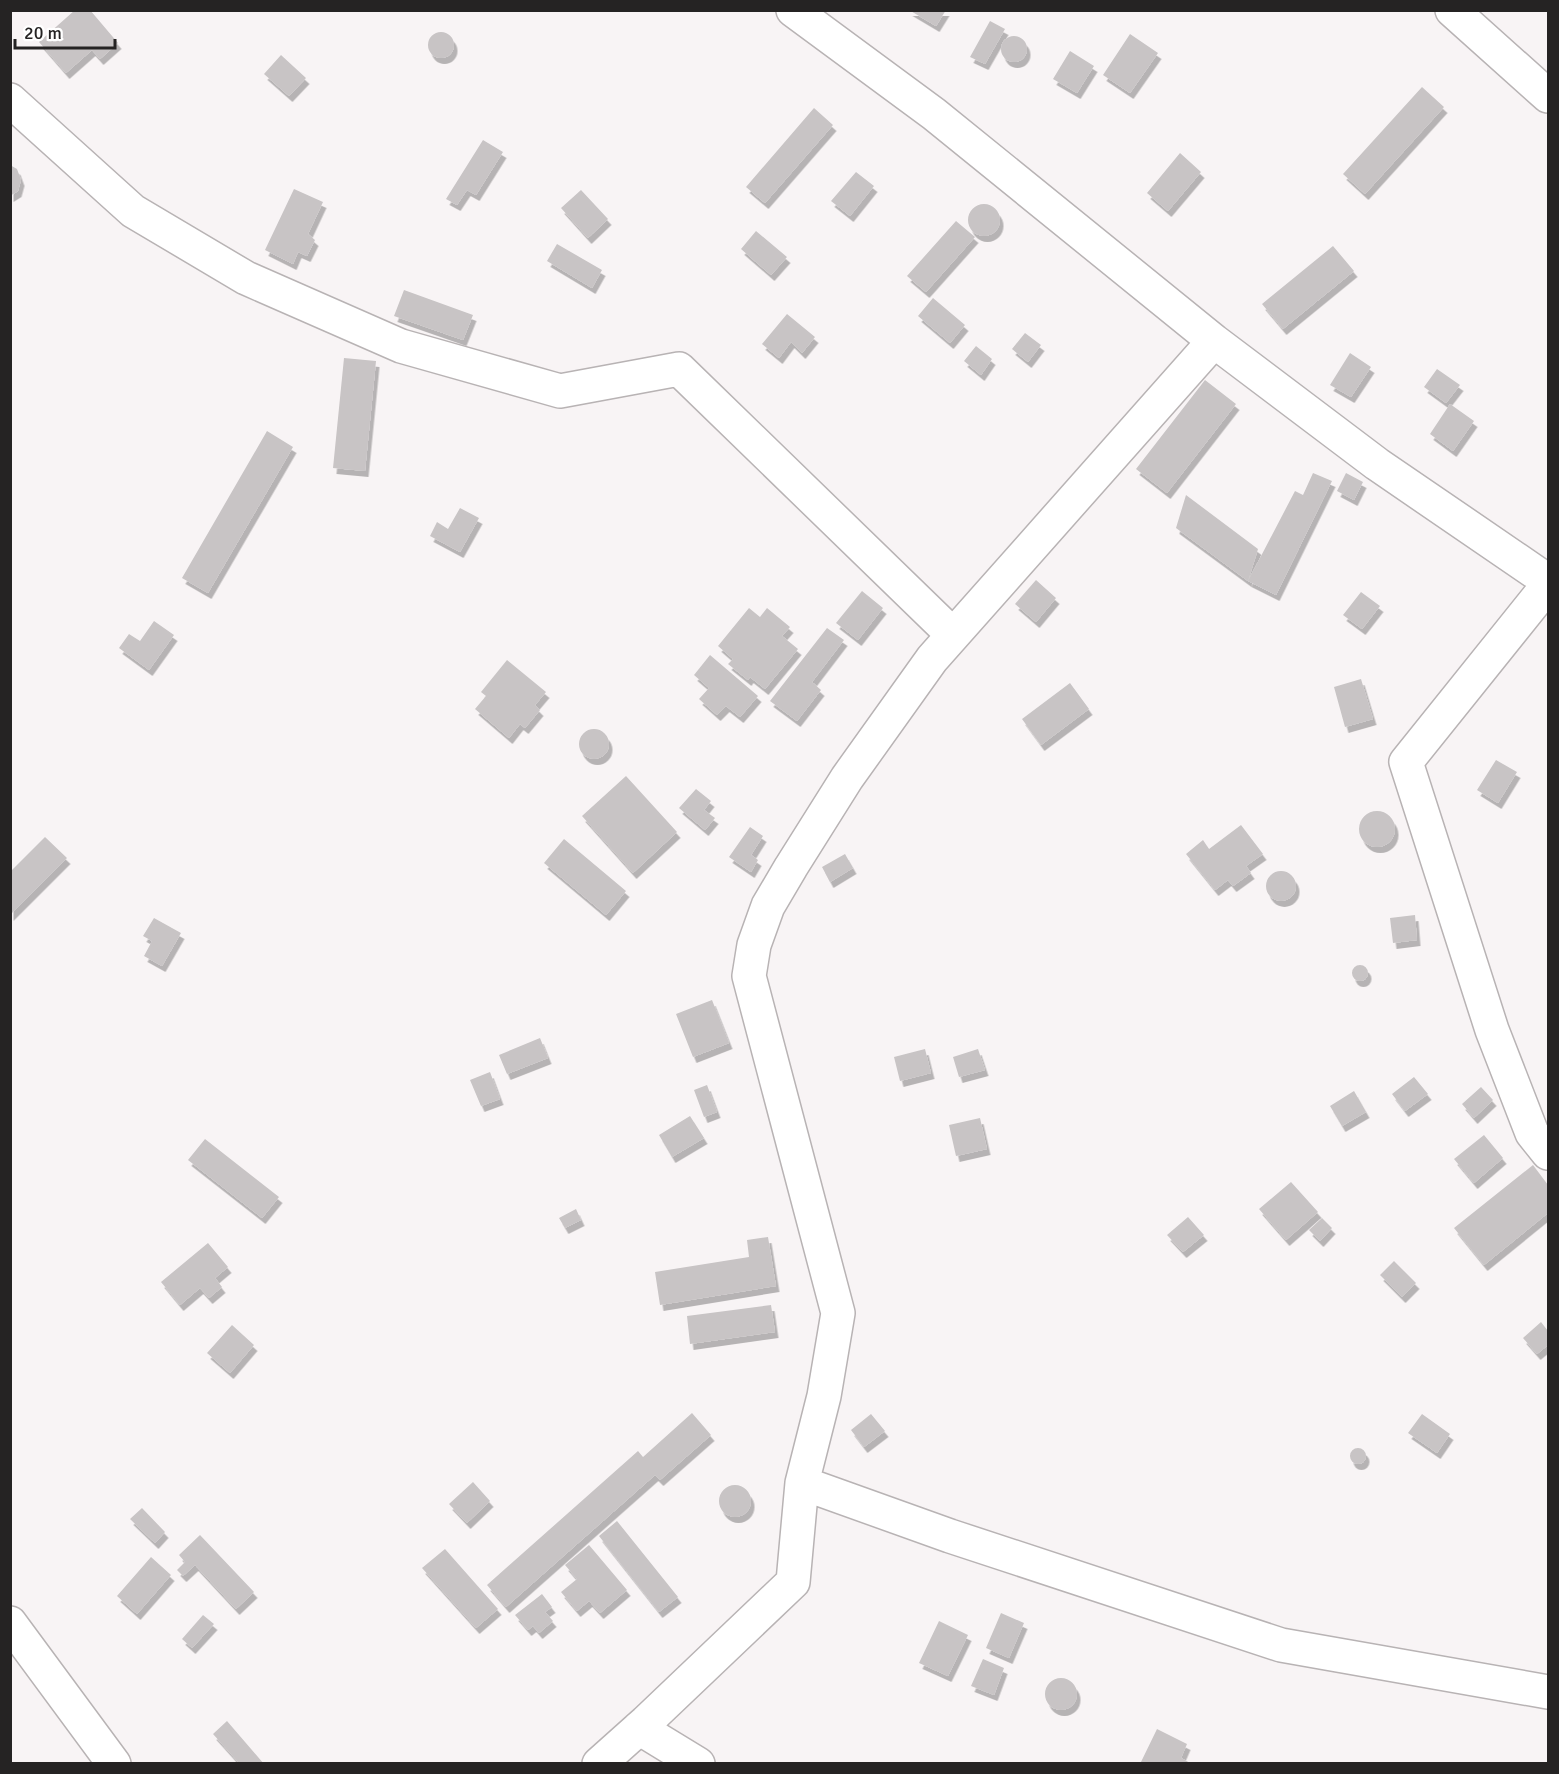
<svg xmlns="http://www.w3.org/2000/svg" width="1559" height="1774" font-family="Signika,sans-serif">
  <defs>
    <filter id="shadow"><feDropShadow dx="3.5" dy="6" stdDeviation="0" flood-color="#0004"/></filter>
  </defs>
  <rect width="100%" height="100%" fill="#f8f4f5"/>
  <path fill="#c8c4c5" filter="url(#shadow)" d="M75,10H90L118,43L100,59L92,50L66,73L39,42Z
    M909,10H946L936,26Z
    M990,21L1005,29L985,64L970,57Z
    M428 45a13 13 0 1 1 26 0a13 13 0 1 1-26 0Z
    M1130,34L1158,53L1130,93L1103,75Z
    M1001 49a13 13 0 1 1 26 0a13 13 0 1 1-26 0Z
    M1070,51L1094,66L1077,93L1053,79Z
    M281,55L306,78L289,96L264,74Z
    M1422,87L1444,107L1365,194L1343,174Z
    M814,108L833,125L765,203L746,187Z
    M483,140L503,152L476,195L467,190L457,205L446,199Z
    M1180,153L1201,172L1168,211L1147,193Z
    M10,165L17,169L21,180L18,191L10,196Z
    M856,172L874,186L850,216L831,201Z
    M294,189L323,202L308,234L315,240L307,256L298,252L293,264L265,250Z
    M581,190L608,219L588,238L561,208Z
    M968 220a16 16 0 1 1 32 0a16 16 0 1 1-32 0Z
    M956,221L975,237L926,292L907,276Z
    M756,231L787,257L771,275L741,249Z
    M557,244L602,270L592,288L547,261Z
    M1333,246L1354,271L1283,329L1262,304Z
    M404,290L473,315L463,340L394,316Z
    M933,298L965,325L950,343L918,316Z
    M787,314L815,337L802,353L791,342L779,358L762,344Z
    M1025,333L1041,345L1028,362L1012,349Z
    M976,346L992,359L981,375L964,361Z
    M1350,353L1371,367L1351,397L1330,385Z
    M344,358L376,361L365,471L333,468Z
    M1437,369L1460,385L1446,403L1424,387Z
    M1205,380L1236,404L1167,493L1136,469Z
    M1450,404L1474,421L1453,451L1430,434Z
    M267,431L293,447L208,593L182,578Z
    M1313,473L1332,481L1276,595L1248,581L1295,491L1303,495Z
    M1346,473L1363,482L1354,500L1337,491Z
    M1186,495L1258,549L1248,581L1176,528Z
    M460,508L479,518L460,552L430,536L437,522L448,529Z
    M1036,580L1056,598L1036,622L1015,604Z
    M862,591L883,608L858,640L836,623Z
    M1361,592L1380,606L1362,629L1343,615Z
    M749,608L760,617L767,608L790,627L782,636L798,649L765,689L750,677L748,680L728,664L733,659L718,646Z
    M154,621L174,635L149,670L119,648L129,634L140,641Z
    M827,628L844,640L812,682L821,690L797,721L770,701Z
    M710,655L758,696L740,717L726,706L717,715L699,699L709,688L694,675Z
    M507,660L546,692L535,705L540,710L525,728L520,724L509,738L475,709L486,696L481,692Z
    M1361,679L1373,719L1345,727L1334,687Z
    M1070,683L1089,709L1041,745L1022,719Z
    M579 744a15 15 0 1 1 30 0a15 15 0 1 1-30 0Z
    M1496,760L1517,772L1498,803L1477,790Z
    M626,776L677,832L633,873L582,816Z
    M696,789L711,801L704,810L715,818L705,830L679,808Z
    M1359 829a18 18 0 1 1 36 0a18 18 0 1 1-36 0Z
    M1241,825L1263,854L1246,866L1251,873L1233,886L1228,880L1215,890L1186,854L1203,840L1209,849Z
    M750,827L763,836L751,855L758,860L751,872L729,857Z
    M45,837L67,858L10,915V872Z
    M564,839L626,891L606,915L544,863Z
    M845,854L853,868L830,882L822,867Z
    M1266 886a15 15 0 1 1 30 0a15 15 0 1 1-30 0Z
    M1415,915L1417,940L1393,943L1390,918Z
    M154,918L181,933L162,966L144,956L152,941L143,936Z
    M1352 973a8 8 0 1 1 16 0a8 8 0 1 1-16 0Z
    M712,1000L729,1043L693,1057L676,1014Z
    M540,1038L548,1058L507,1074L499,1055Z
    M925,1049L931,1073L900,1081L894,1057Z
    M978,1049L985,1070L959,1077L953,1057Z
    M490,1072L500,1099L481,1106L470,1080Z
    M1414,1077L1428,1094L1405,1111L1392,1094Z
    M707,1085L717,1112L704,1117L694,1090Z
    M1481,1087L1493,1100L1474,1118L1462,1104Z
    M1354,1091L1366,1112L1342,1126L1330,1106Z
    M690,1116L704,1138L672,1157L659,1135Z
    M980,1118L987,1149L956,1156L949,1125Z
    M1484,1135L1503,1158L1474,1183L1454,1159Z
    M205,1139L279,1197L262,1218L188,1160Z
    M1533,1165L1548,1185V1213L1484,1265L1454,1228Z
    M1291,1182L1318,1212L1286,1240L1259,1209Z
    M576,1209L581,1220L565,1228L559,1218Z
    M1188,1217L1204,1235L1183,1252L1167,1235Z
    M1322,1218L1332,1228L1320,1241L1309,1230Z
    M768,1237L776,1286L660,1305L655,1272L749,1257L747,1240Z
    M208,1243L228,1267L215,1278L222,1287L209,1298L200,1288L180,1305L161,1282Z
    M1394,1261L1416,1283L1402,1297L1380,1275Z
    M771,1305L775,1332L690,1344L687,1316Z
    M1541,1322L1548,1331V1345L1537,1354L1523,1338Z
    M232,1325L254,1345L230,1373L207,1353Z
    M692,1413L711,1435L660,1480L655,1475L506,1607L487,1585L638,1451L643,1457Z
    M871,1414L885,1431L864,1447L851,1430Z
    M1422,1414L1450,1434L1437,1453L1408,1433Z
    M1350 1456a8 8 0 1 1 16 0a8 8 0 1 1-16 0Z
    M473,1482L490,1501L467,1523L449,1504Z
    M719 1501a16 16 0 1 1 32 0a16 16 0 1 1-32 0Z
    M142,1508L165,1532L155,1543L130,1519Z
    M617,1521L678,1597L659,1612L599,1536Z
    M200,1535L254,1592L236,1609L195,1565L183,1576L177,1570L185,1562L179,1555Z
    M589,1545L627,1590L600,1613L589,1601L577,1611L561,1592L577,1579L565,1565Z
    M445,1549L498,1609L476,1628L422,1568Z
    M151,1557L171,1575L137,1614L117,1596Z
    M542,1594L552,1607L545,1612L553,1621L539,1633L533,1626L528,1630L515,1615Z
    M1001,1613L1024,1623L1009,1658L986,1648Z
    M203,1615L214,1624L192,1648L182,1639Z
    M939,1621L968,1635L948,1676L919,1663Z
    M983,1659L1004,1668L994,1695L971,1686Z
    M1045 1694a16 16 0 1 1 32 0a16 16 0 1 1-32 0Z
    M227,1721L264,1764H240L213,1734Z
    M1157,1729L1187,1744L1181,1758L1192,1764H1140Z"/>
  <g fill="none" stroke-linecap="round" stroke-linejoin="round">
    <g stroke="#b8b3b4" stroke-width="36">
      <path id="minor" d="M793,10L934,114L1214,341L1377,464L1548,581
        M1452,10L1548,96
        M10,100L133,211L246,278L401,346L560,391L679,369L953,635
        M1548,585L1406,762L1492,1030L1532,1133L1548,1153
        M802,1483L950,1536L1281,1645L1548,1692
        M10,1623L114,1764
        M639,1728L698,1764
        M599,1764L646,1722L793,1582L802,1483L824,1396L838,1313L749,976L754,945L768,906L791,867L847,778L932,659L1214,341"/>
    </g>
    <use href="#minor" stroke="#fff" stroke-width="33"/>
  </g>
  <rect width="1559" height="1774" fill="none" stroke="#252323" stroke-width="24"/>
  <path d="M15 39v9h100v-9" fill="none" stroke="#252323" stroke-width="3"/>
  <text x="24" y="39" font-size="18" fill="#252323" stroke="#ffffff" stroke-width="4.5" paint-order="stroke">20 m</text>
</svg>
